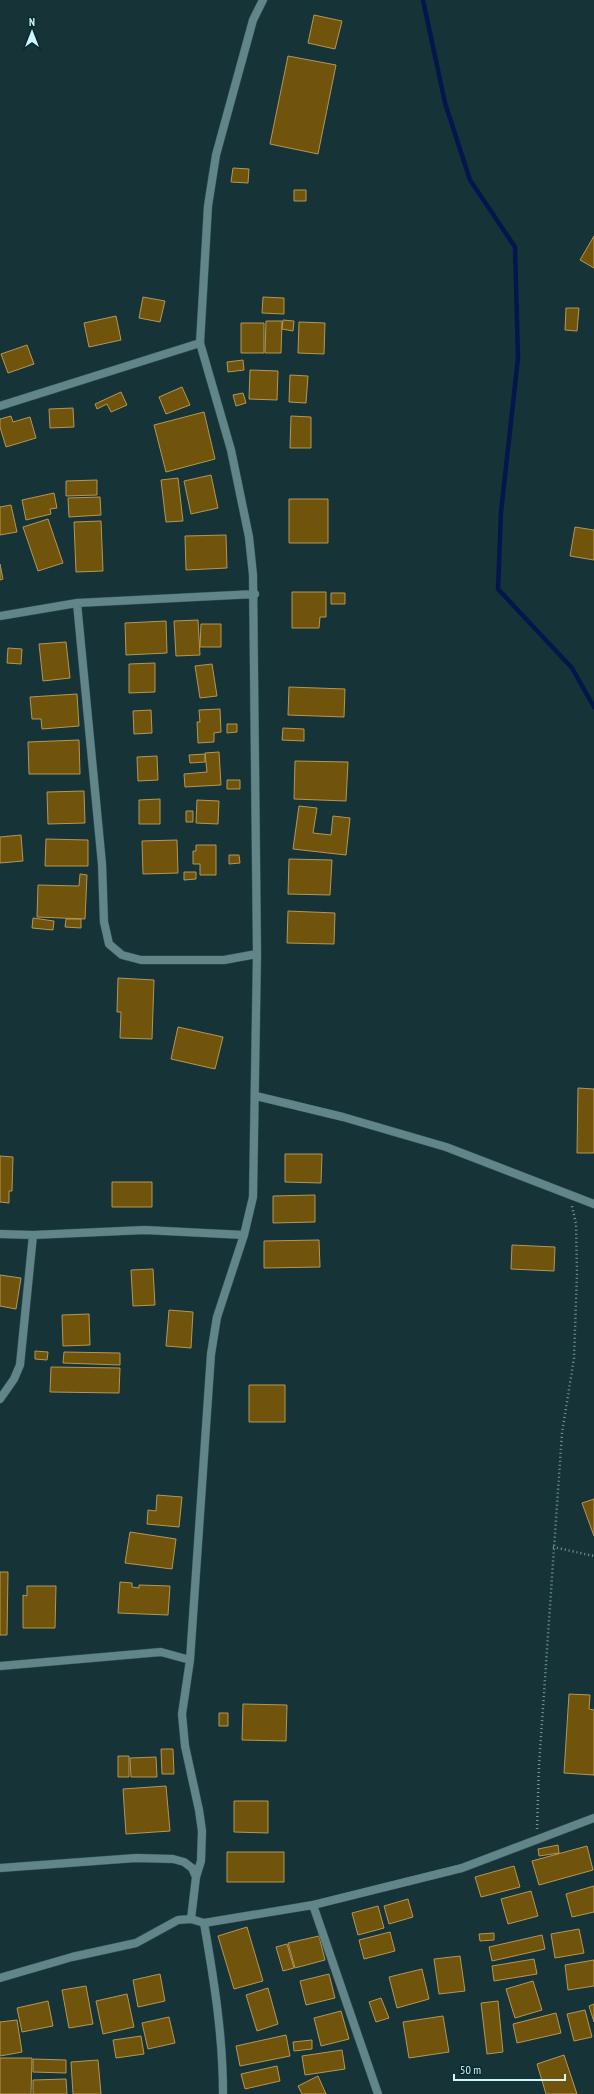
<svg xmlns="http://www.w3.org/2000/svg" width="594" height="2094" font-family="'PT Sans Narrow',sans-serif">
  <rect width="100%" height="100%" fill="#163437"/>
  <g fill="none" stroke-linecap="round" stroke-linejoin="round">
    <path stroke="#05164c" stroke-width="4.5" d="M423,0L445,103L470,180L515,247L518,358L501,512L498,589L572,668L594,707"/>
  </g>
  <path fill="#70540c" stroke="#b49657" d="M314,15L342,21L335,49L308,43Z
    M288,56L336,65L318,154L270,144Z
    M233,168L249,169L248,183L231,182Z
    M294,190H306V201H294Z
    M594,236V268L580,260Z
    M143,297L165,301L160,322L139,318Z
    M263,297L284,298V314L262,313Z
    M566,308H579L577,331L565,330Z
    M116,316L121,340L89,347L84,323Z
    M283,320L294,321L293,331L282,329Z
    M266,321H282L281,353H265Z
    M299,322L325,323L324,354L298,353Z
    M241,323H264V353H241Z
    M27,345L34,364L8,373L1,354Z
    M243,360L244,370L228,372L227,362Z
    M250,370L278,371L277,400L249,399Z
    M290,375L308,376L306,403L289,402Z
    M182,387L190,405L166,414L159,397Z
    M121,392L127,405L111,412L107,404L97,409L95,404Z
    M243,393L246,403L236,406L233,395Z
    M73,408L74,427L50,428L49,409Z
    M204,412L215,459L166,472L154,425Z
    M11,416L13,422L30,417L36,438L6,447L0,427V419Z
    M291,416L311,417V448H290Z
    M211,475L218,508L191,514L184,481Z
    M178,478L183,521L166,522L161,480Z
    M97,480V495L66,496V481Z
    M54,493L57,508L50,509L51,514L26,520L22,500Z
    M100,497L101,515L69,517L68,498Z
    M289,499H328V543H289Z
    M11,505L17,532L0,535V507Z
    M48,519L63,563L38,571L23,527Z
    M101,521L103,571L76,572L74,522Z
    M575,527L594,530V560L570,556Z
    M226,535L227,568L186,570L185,536Z
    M0,564L3,579L0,580Z
    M292,592H326V617H320L319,628H292Z
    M331,593H345V604H331Z
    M198,620L200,655L176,656L174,621Z
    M166,621L167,653L126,655L125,623Z
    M201,624H221V647H200Z
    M66,642L70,678L43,681L39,644Z
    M8,648L22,649L21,664L7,663Z
    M155,663V692L129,693V664Z
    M212,664L217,696L200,698L195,666Z
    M289,687L345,689L344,717L288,715Z
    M77,694L79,726L42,729L41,719H32L30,697Z
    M220,709L221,732L214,733V742L198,743L197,722H200L199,710Z
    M151,710L152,733L134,734L133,711Z
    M227,724H237V732L227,733Z
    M283,728L304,729V741L282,740Z
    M79,740L80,774H29L28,742Z
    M219,752L221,785L185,787L184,774L207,772L205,753Z
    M205,754V762L190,763L189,755Z
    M157,756L158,780L138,781L137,757Z
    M295,761L348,762L346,801L294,799Z
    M227,780H240V789H227Z
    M84,791L85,823L48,824L47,792Z
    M160,799V824H139V800Z
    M197,800L219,801L218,824L196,823Z
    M299,806L317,808L313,833L331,835L333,816L350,818L346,855L293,849Z
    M186,811H193V822H186Z
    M21,835L23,861L0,863V837Z
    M46,839L88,840V866H45Z
    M177,840L178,873L143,874L142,841Z
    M196,845H216V875H200V864H193V851H196Z
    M229,855H239L240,863L229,864Z
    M289,859L332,860L330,895L288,894Z
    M184,872H196V879L184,880Z
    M80,874L87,875L85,919L37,917L38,885L79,886Z
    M288,911L335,913L334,944L287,943Z
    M33,918L54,921L53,930L32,928Z
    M66,919H81V928L65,927Z
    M118,978L154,980L152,1039L120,1038L121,1012H117Z
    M178,1027L223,1037L215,1069L171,1059Z
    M578,1088L594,1089V1153H577Z
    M285,1154H322L321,1183L285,1182Z
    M0,1156L13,1157L12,1191H9V1203L0,1202Z
    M112,1182H152V1207H112Z
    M315,1195V1222L273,1223V1196Z
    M319,1240L320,1267L264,1268V1241Z
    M512,1245L555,1247L554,1271L511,1269Z
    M153,1269L155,1305L133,1306L131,1270Z
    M0,1275L21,1278L16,1309L0,1306Z
    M169,1310L193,1312L191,1348L166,1346Z
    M89,1314L90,1345L63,1346L62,1315Z
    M35,1351L48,1352L47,1360L35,1359Z
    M64,1352L120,1353V1365L63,1363Z
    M51,1367L120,1368L119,1393L50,1392Z
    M249,1385H285V1422H249Z
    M157,1495L182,1497L179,1527L147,1524L148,1510L156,1511Z
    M594,1499V1536L582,1503Z
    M130,1532L176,1539L172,1569L125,1563Z
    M0,1572H8L7,1635H0Z
    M120,1582L132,1583V1587L139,1588V1585L170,1586L168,1615L118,1613Z
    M27,1586H56L55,1628H23V1595L27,1596Z
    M569,1694L590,1695L589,1709L594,1710V1775L564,1773Z
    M243,1704L287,1705L286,1741L242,1740Z
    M219,1713H228V1726H219Z
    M161,1749H173L174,1774H162Z
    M118,1756H129V1777H118Z
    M156,1757L157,1777H131L130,1758Z
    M166,1786L170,1831L126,1834L123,1789Z
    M234,1801H268V1833L234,1832Z
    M558,1845L559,1853L539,1856L538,1849Z
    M587,1846L593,1870L539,1885L532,1861Z
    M227,1852H284V1882H227Z
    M514,1866L520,1887L481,1897L475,1877Z
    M594,1886V1912L572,1917L566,1894Z
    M531,1891L538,1916L508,1924L501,1899Z
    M408,1899L413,1917L389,1924L384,1906Z
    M378,1906L384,1928L358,1935L352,1913Z
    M247,1927L263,1981L234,1989L218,1936Z
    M579,1929L584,1953L555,1958L551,1934Z
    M390,1932L395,1951L364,1959L359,1940Z
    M494,1933V1940L480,1941L479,1934Z
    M542,1935L545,1949L492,1961L489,1947Z
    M319,1936L325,1960L295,1968L288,1943Z
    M287,1944L294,1968L283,1971L276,1947Z
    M460,1956L465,1991L439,1994L434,1959Z
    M534,1959L537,1974L494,1981L492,1966Z
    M594,1960V1986L568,1990L565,1965Z
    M422,1969L429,1999L397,2008L389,1977Z
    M160,1974L165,2001L138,2007L133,1980Z
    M329,1974L335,1998L306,2005L300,1981Z
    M533,1981L542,2010L515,2018L506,1989Z
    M86,1986L93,2024L69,2028L62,1990Z
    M268,1988L278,2024L257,2031L246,1995Z
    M127,1994L134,2027L103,2034L96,2001Z
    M381,1998L389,2018L376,2022L369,2002Z
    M48,2001L53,2026L22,2032L17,2008Z
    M498,2001L503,2052L487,2054L481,2003Z
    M594,2004V2022L589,2006Z
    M585,2010L592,2037L574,2041L567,2014Z
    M341,2011L349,2039L321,2046L314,2018Z
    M556,2013L561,2033L517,2043L513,2024Z
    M443,2016L449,2052L409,2058L403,2022Z
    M169,2017L175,2043L148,2049L142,2023Z
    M17,2020L22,2052L0,2056V2022Z
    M286,2035L290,2056L240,2066L236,2046Z
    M141,2036L144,2054L116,2058L113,2040Z
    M312,2040V2049L294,2051L293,2042Z
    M342,2050L345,2069L305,2075L302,2056Z
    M564,2055L577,2094H546L537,2064Z
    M0,2058H32L31,2094H0Z
    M33,2059L66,2060V2073L33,2072Z
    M98,2060L101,2094H73L71,2062Z
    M277,2066L280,2081L245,2089L241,2074Z
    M318,2076L326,2094H302L298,2086Z
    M66,2079L67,2094H33V2080Z"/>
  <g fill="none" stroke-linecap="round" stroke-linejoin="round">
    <g stroke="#335357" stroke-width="9">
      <path id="street" d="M263,0L253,20L216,155L208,206L200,343L231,450L249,537L253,575L257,954L253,1197L244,1235L217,1317L211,1354L190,1660L182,1714L185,1746L199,1810L202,1831L201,1861L196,1877L191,1919L204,1923L313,1905L462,1868L594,1818
        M0,406L200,343
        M77,603L102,864L104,922L109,944L122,955L141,960H224L257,954
        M0,616L77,603L255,594
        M256,1096L343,1117L446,1147L594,1204
        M0,1234L33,1235L145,1230L244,1235
        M0,1399L14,1379L20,1365L33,1235
        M0,1666L161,1652L190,1660
        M0,1868L136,1858L173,1859L184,1862L192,1868L196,1877
        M313,1905L378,2094
        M204,1923C214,1980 223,2036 223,2094
        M0,1978L72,1957L136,1943L178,1920L191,1919"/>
    </g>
    <path stroke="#769b9f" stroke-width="2.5" stroke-dasharray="1 3" stroke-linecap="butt" d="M553,1547L594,1556
      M537,1829L539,1765L562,1433L574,1358L577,1273L576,1224L572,1206"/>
    <use href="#street" stroke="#618588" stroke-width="8"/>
  </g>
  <g transform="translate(32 32)" stroke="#0b2a2d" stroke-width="3" paint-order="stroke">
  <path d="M0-3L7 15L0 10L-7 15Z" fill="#ccf7fc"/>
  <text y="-6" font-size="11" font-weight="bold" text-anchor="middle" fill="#ccf7fc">N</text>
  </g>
  <path d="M454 2074v6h111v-6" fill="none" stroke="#ccf7fc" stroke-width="2"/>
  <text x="460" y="2074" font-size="12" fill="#ccf7fc" stroke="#0b2a2d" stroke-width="3" paint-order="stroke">50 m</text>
</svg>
